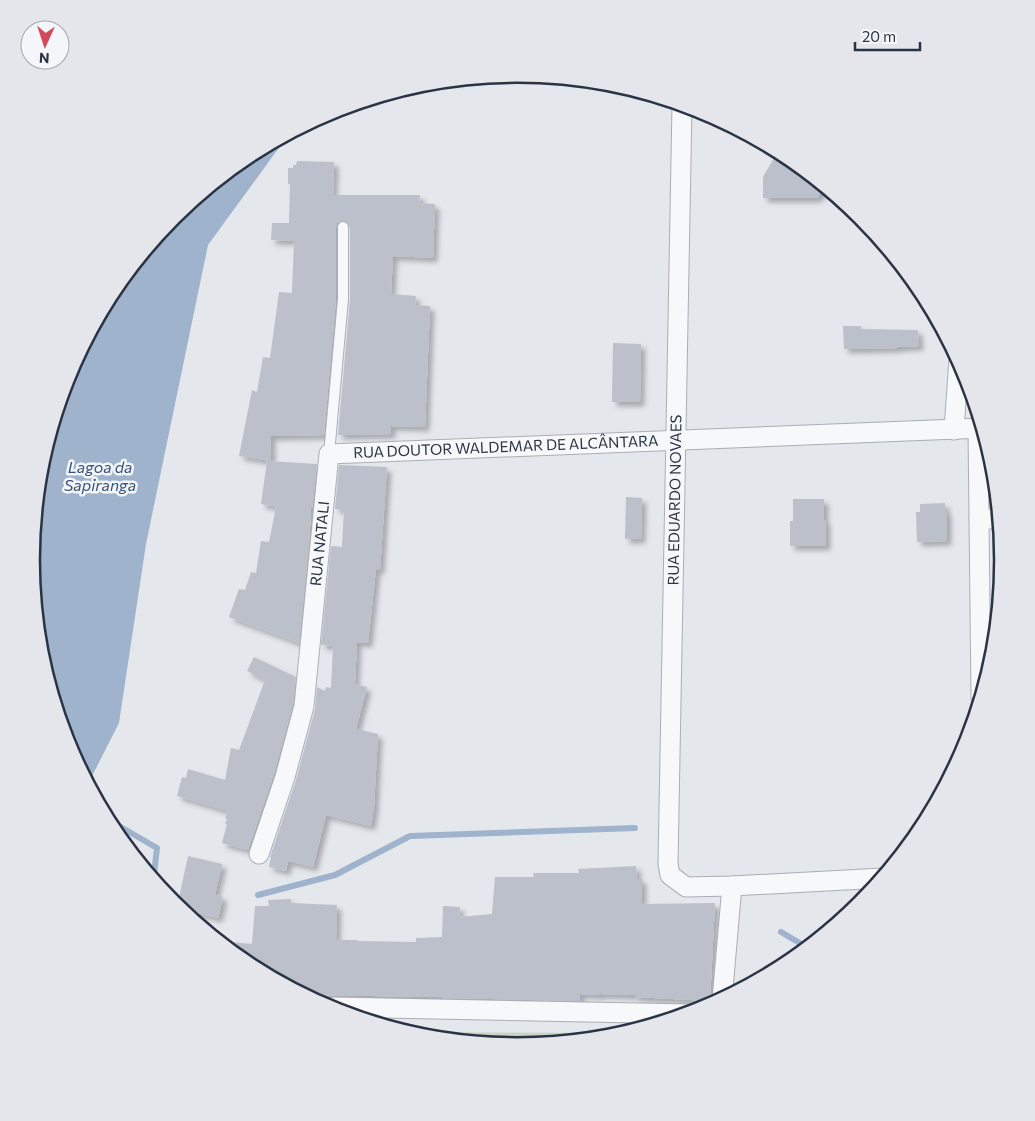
<svg xmlns="http://www.w3.org/2000/svg" width="1035" height="1121" font-family="Commissioner,sans-serif">
  <defs>
    <filter id="shadow"><feDropShadow dx="4.5" dy="4.5" stdDeviation="2.5" flood-color="#0004"/></filter>
  </defs>
  <rect width="100%" height="100%" fill="#e4e7ec"/>
  <path fill="#c9d6c5" d="M405,1032L626,1033L612,1037L517,1047L422,1037Z"/>
  <path fill="#9fb4cc" d="M289,134L208,245L146,544L119,723L88,784L68,746L41,655L31,560L41,465L68,374L113,290L174,216L248,156Z"/>
  <g fill="none" stroke-linecap="round" stroke-linejoin="round">
    <path stroke="#9fb4cc" stroke-width="6" d="M107,819L157,848L154,874L152,878
      M258,895L335,875L410,836L635,828
      M781,932L808,948"/>
  </g>
  <path fill="#bbc0ca" filter="url(#shadow)" d="M778,151L788,156L825,187L817,198H763V177Z
    M297,161L334,162L333,195H420L419,203L435,204L433,258L393,256L391,294L416,296L415,305L430,306L425,427L391,426V434L338,435L350,299V227L347,221L343,220L337,223L336,227V299L324,435L271,436V461L239,456L252,390L257,392L263,357L270,358L279,292L292,293L294,241L271,240L272,223H289L290,184H288V168H293V165H296Z
    M843,326H861V329L918,330L919,346L898,347V348L844,349Z
    M613,343L641,344L640,402H612Z
    M267,461L317,464L312,508H311L309,545L299,643L229,617L239,589L245,590L251,572L256,573L261,541L269,542L276,507L261,504Z
    M339,465L387,467L380,570L376,569L368,643L357,642L355,684L367,687L356,729L378,734L374,807L371,826L326,815L313,867L288,861L286,871L269,867L271,857H270L296,780L315,709L317,687L325,691L326,687L331,688L333,646L321,645L331,546L342,547L344,510L335,509Z
    M626,497L642,498L641,539H625Z
    M793,499H824V520H826V546H790V521H793Z
    M945,503V511H947V541L917,542L916,512H920V504Z
    M254,657L296,677L293,704L274,774L248,850L222,843L227,824H225L227,819L225,818L228,811L177,796L182,777L186,778L188,769L225,780L231,748L239,750L265,680L247,671Z
    M188,856L222,864L215,895L223,897L218,918L180,909L177,907Z
    M636,866L637,879H642V904L715,903L710,1001L635,997V995L600,994V995L580,994V1001L442,998V997L304,995L247,965L218,941L252,944L255,906H269L268,900L291,899V903L337,905L336,940H357V941L416,942V938L442,937L443,906L460,907L459,917L492,914L495,877H534L533,873H579L578,869Z"/>
  <g fill="none" stroke-linecap="round" stroke-linejoin="round">
    <g stroke="#a9aeb7" stroke-width="12">
      <path id="lane" d="M329,454L343,299V227"/>
    </g>
    <g stroke="#a9aeb7" stroke-width="21">
      <g id="street">
        <path d="M682,105L668,864L670,875L686,887L732,886L883,878"/>
        <path d="M978,428L981,698"/>
        <path d="M954,430L959,359"/>
        <path d="M979,519H1000"/>
        <path id="s1" d="M259,854L285,777L304,706L329,454L983,428"/>
        <path d="M722,1000L732,886"/>
        <path d="M328,1008L334,1007L690,1014"/>
      </g>
    </g>
    <use href="#lane" stroke="#f7f8fa" stroke-width="10"/>
    <use href="#street" stroke="#f7f8fa" stroke-width="19"/>
  </g>
  <g text-anchor="middle" stroke-width="5" stroke-linejoin="round" paint-order="stroke">
    <g font-size="15" fill="#2b3445" stroke="#f4f6f9">
      <text dy="5" stroke="none"><textPath href="#s1" startOffset="585">RUA DOUTOR WALDEMAR DE ALCÂNTARA</textPath></text>
      <text transform="translate(675 500) rotate(-89)" y="5">RUA EDUARDO NOVAES</text>
      <text dy="5" stroke="none"><textPath href="#s1" startOffset="318">RUA NATALI</textPath></text>
    </g>
    <g font-size="16" font-style="italic" fill="#34527a" stroke="#f4f6f9">
      <text x="100" y="473">Lagoa da<tspan x="100" dy="18">Sapiranga</tspan></text>
    </g>
  </g>
  <path d="M0 0H1035V1121H0ZM40 560a477 477 0 1 1 954 0a477 477 0 1 1-954 0Z" fill="#e4e6eb" fill-rule="evenodd"/>
  <path fill="none" stroke="#2b3445" stroke-width="2.5" d="M40 560a477 477 0 1 1 954 0a477 477 0 1 1-954 0Z"/>
  <g transform="translate(45 45) rotate(183)"><circle r="24" fill="#f4f6f9" stroke="#a4a8b1"/>
  <path d="M0-4L9 19L0 12L-9 19Z" fill="#d1495b"/>
  <text y="-8" font-size="14" font-weight="bold" text-anchor="middle" fill="#2b3445">N</text>
  </g>
  <path d="M855 42v8h65v-8" fill="none" stroke="#2b3445" stroke-width="2.5"/>
  <text x="862" y="42" font-size="15" fill="#2b3445" stroke="#f4f6f9" stroke-width="4" paint-order="stroke">20 m</text>
</svg>
